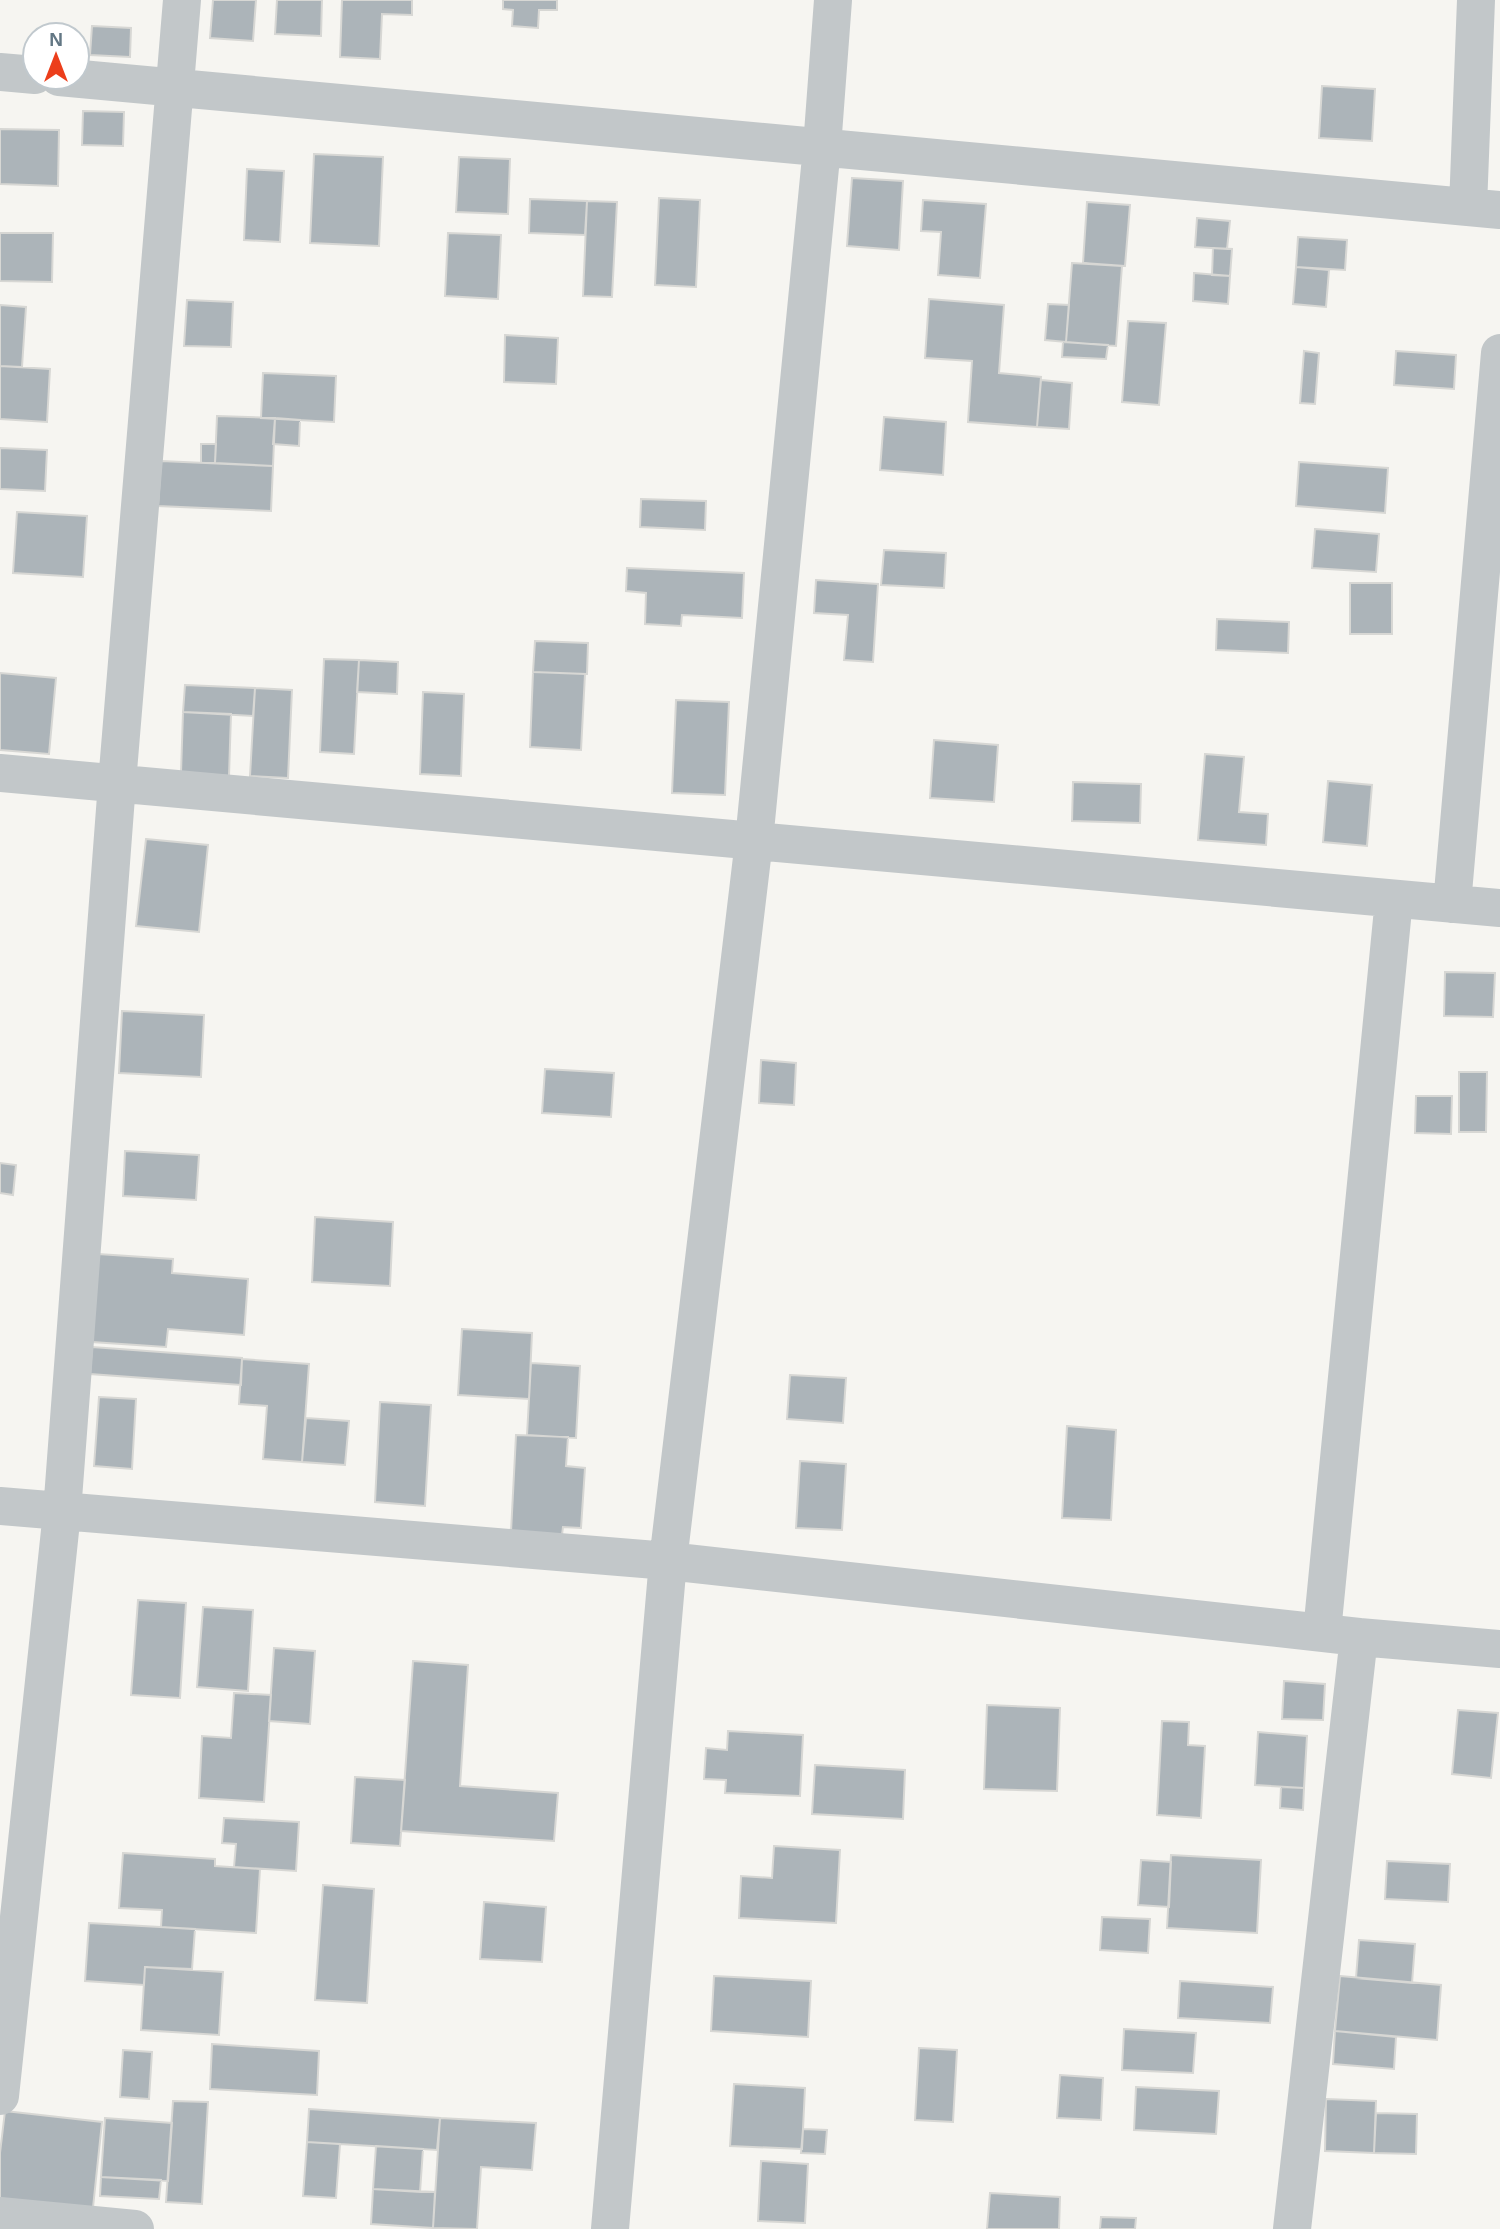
<svg xmlns="http://www.w3.org/2000/svg" width="1500" height="2229" font-family="Helvetica,sans-serif">
  <rect width="100%" height="100%" fill="#f6f5f1"/>
  <path fill="#acb4b9" stroke="#d7d7d4" stroke-width="2" d="M213,0H256L253,41L210,38Z
    M277,0H322L321,36L275,34Z
    M342,0H412V15L382,14L380,59L340,57Z
    M503,0H557V10H539L538,28L512,26L513,10L503,9Z
    M92,26L131,28L130,57L90,55Z
    M1322,86L1375,89L1372,141L1319,138Z
    M83,111L124,112L123,146L82,145Z
    M0,129L59,130L58,186L0,184Z
    M314,154L383,157L379,246L310,243Z
    M459,157L510,159L508,214L456,212Z
    M247,169L284,171L280,242L244,240Z
    M852,178L903,181L899,250L847,246Z
    M659,198L700,200L696,287L655,285Z
    M530,199L587,201L585,235L529,233Z
    M923,200L986,204L980,278L938,275L941,232L921,231Z
    M587,201L617,202L612,297L583,296Z
    M1087,202L1130,205L1125,266L1083,263Z
    M1197,218L1230,221L1227,249L1195,247Z
    M0,233H53L52,282L0,281Z
    M448,233L501,235L498,299L445,296Z
    M1298,237L1347,240L1345,270L1296,267Z
    M1213,248L1232,249L1230,276L1212,275Z
    M1072,263L1122,266L1116,346L1066,342Z
    M1296,267L1329,270L1326,307L1293,304Z
    M1194,273L1230,276L1228,304L1193,301Z
    M929,299L1004,305L999,373L1041,377L1037,427L968,422L972,361L925,358Z
    M187,300L233,302L231,347L184,346Z
    M1048,304L1069,305L1066,342L1045,340Z
    M0,305L26,307L22,367L0,366Z
    M1128,321L1166,323L1159,405L1122,402Z
    M505,335L558,338L556,384L504,382Z
    M1063,342L1108,345L1106,359L1062,357Z
    M1304,351L1319,353L1315,404L1300,403Z
    M1396,351L1456,355L1454,389L1394,385Z
    M0,366L50,369L47,422L0,419Z
    M263,373L336,376L334,422L261,418Z
    M1041,380L1072,383L1069,429L1037,427Z
    M217,416L275,418L273,466L215,463Z
    M884,417L946,422L943,475L880,470Z
    M275,418L300,420L299,446L273,444Z
    M201,444H216L215,463H201Z
    M0,448L47,450L45,491L0,489Z
    M161,461L273,466L271,511L158,506Z
    M1299,462L1388,468L1385,513L1296,506Z
    M641,499L706,501L705,530L640,527Z
    M17,512L87,516L83,577L13,573Z
    M1315,529L1379,534L1376,572L1312,568Z
    M884,550L946,553L944,588L881,585Z
    M627,568L744,573L742,618L682,615L681,626L645,624L646,593L626,591Z
    M816,580L878,584L873,662L844,660L848,615L814,613Z
    M1350,583H1392V634H1350Z
    M1217,619L1289,622L1288,653L1216,650Z
    M535,641L588,643L587,674L533,672Z
    M324,659L359,660L354,754L320,752Z
    M359,660L398,662L397,694L357,692Z
    M533,672L585,674L581,750L530,747Z
    M0,673L56,678L49,754L0,750Z
    M185,685L255,688L253,716L183,712Z
    M255,688L292,690L288,778L250,776Z
    M423,692L464,694L461,776L420,774Z
    M676,700L729,702L725,795L672,793Z
    M183,712L231,714L229,776L181,773Z
    M934,740L998,745L994,802L930,798Z
    M1205,754L1244,757L1239,812L1268,814L1266,845L1198,840Z
    M1328,781L1372,785L1367,846L1323,842Z
    M1073,782L1141,784L1140,823L1072,821Z
    M146,839L208,845L199,932L136,926Z
    M1445,972L1495,973L1493,1017L1444,1016Z
    M122,1011L204,1015L201,1077L119,1073Z
    M761,1060L796,1063L794,1105L759,1103Z
    M545,1069L614,1073L611,1117L542,1113Z
    M1459,1072H1487L1486,1132H1459Z
    M1416,1096H1452L1451,1134L1415,1133Z
    M125,1151L199,1155L196,1200L123,1196Z
    M0,1163L16,1165L13,1195L0,1193Z
    M315,1217L393,1222L390,1286L312,1282Z
    M98,1254L173,1259L172,1273L248,1279L244,1335L168,1329L166,1347L92,1342Z
    M462,1329L532,1333L529,1399L458,1395Z
    M92,1347L242,1358L241,1385L90,1374Z
    M242,1359L309,1364L302,1462L263,1459L267,1406L239,1404Z
    M531,1363L580,1366L576,1438L527,1435Z
    M790,1375L846,1378L843,1423L787,1419Z
    M99,1397L136,1399L132,1469L94,1466Z
    M380,1402L431,1405L425,1506L375,1502Z
    M306,1418L349,1421L345,1465L302,1462Z
    M1067,1426L1116,1430L1111,1520L1062,1518Z
    M516,1435L568,1437L566,1466L585,1468L581,1528L563,1527L562,1535L511,1532Z
    M800,1461L846,1464L842,1530L796,1528Z
    M138,1600L186,1603L180,1698L131,1695Z
    M203,1607L253,1610L248,1691L197,1687Z
    M274,1648L315,1651L310,1724L269,1721Z
    M413,1661L468,1665L460,1786L558,1793L554,1841L401,1831Z
    M1284,1681L1325,1684L1323,1720L1282,1719Z
    M234,1693L271,1695L264,1802L199,1798L202,1736L231,1738Z
    M987,1705L1060,1708L1057,1791L984,1789Z
    M1458,1710L1498,1713L1491,1778L1452,1774Z
    M1162,1721L1189,1722L1188,1745L1205,1746L1201,1818L1157,1815Z
    M728,1731L803,1735L800,1796L725,1793L726,1780L704,1779L706,1748L727,1750Z
    M1258,1732L1307,1736L1304,1788L1255,1785Z
    M815,1765L905,1770L903,1819L812,1814Z
    M355,1777L405,1780L400,1846L351,1843Z
    M1281,1787L1304,1788L1303,1810L1280,1808Z
    M224,1818L299,1822L296,1871L234,1867L236,1844L222,1843Z
    M774,1846L840,1850L836,1923L739,1918L741,1876L772,1878Z
    M123,1853L215,1859V1866L260,1869L256,1933L161,1927L162,1910L119,1908Z
    M1171,1855L1261,1860L1257,1933L1167,1928Z
    M1141,1860L1171,1862L1169,1907L1138,1905Z
    M1387,1861L1450,1864L1448,1902L1385,1899Z
    M323,1885L374,1889L367,2003L315,2000Z
    M484,1902L546,1907L542,1962L480,1959Z
    M1102,1917L1150,1919L1148,1953L1100,1950Z
    M89,1923L195,1929L192,1969L145,1967L144,1985L85,1981Z
    M1359,1940L1415,1944L1412,1983L1356,1978Z
    M145,1967L223,1972L219,2035L141,2030Z
    M714,1976L811,1981L808,2037L711,2031Z
    M1340,1976L1441,1985L1437,2040L1335,2031Z
    M1180,1981L1273,1987L1270,2023L1178,2018Z
    M1124,2029L1196,2033L1193,2073L1122,2070Z
    M1335,2031L1396,2037L1394,2069L1333,2064Z
    M212,2044L319,2051L317,2095L210,2089Z
    M919,2048L957,2050L953,2122L915,2120Z
    M123,2050L152,2052L149,2099L120,2097Z
    M1060,2075L1103,2078L1101,2120L1057,2118Z
    M734,2084L805,2088L802,2149L730,2146Z
    M1136,2087L1219,2091L1216,2134L1134,2130Z
    M1326,2099L1376,2101L1374,2153L1325,2151Z
    M173,2101L208,2102L202,2204L166,2202Z
    M309,2109L440,2118L437,2150L307,2142Z
    M5,2111L102,2122L92,2217L0,2206V2153Z
    M1376,2113L1417,2114L1416,2154L1374,2153Z
    M105,2118L172,2123L168,2181L101,2177Z
    M440,2118L536,2123L532,2170L481,2167L477,2229L433,2228Z
    M803,2129L827,2130L825,2154L801,2153Z
    M307,2142L340,2144L336,2198L303,2196Z
    M376,2146L423,2149L420,2192L373,2189Z
    M761,2161L808,2164L805,2223L758,2221Z
    M101,2177L161,2180L159,2199L100,2196Z
    M373,2189L435,2192L433,2228L371,2224Z
    M990,2193L1060,2197L1059,2229H987Z
    M1101,2217L1136,2218L1135,2229H1100Z"/>
  <g fill="none" stroke-linecap="round" stroke-linejoin="round">
    <path stroke="#c2c7c9" stroke-width="38" d="M0,72L35,75
      M59,77L1500,210
      M1468,207L1476,0
      M0,773L1500,908
      M1452,904L1500,353
      M0,1506L668,1561L1359,1637L1500,1649
      M1322,1632L1394,899
      M0,2096L62,1512L117,783L182,0
      M0,2216L135,2229
      M610,2229L668,1561L754,841L822,147L833,0
      M1292,2229L1359,1637"/>
  </g>
  <g transform="translate(56 56)"><circle r="33" fill="#ffffff" stroke="#c1c9ce" stroke-width="2"/>
  <path d="M0-5L12 26L0 18L-12 26Z" fill="#ec3e1b"/>
  <text y="-10" font-size="19" font-weight="bold" text-anchor="middle" fill="#637784">N</text>
  </g>
</svg>
